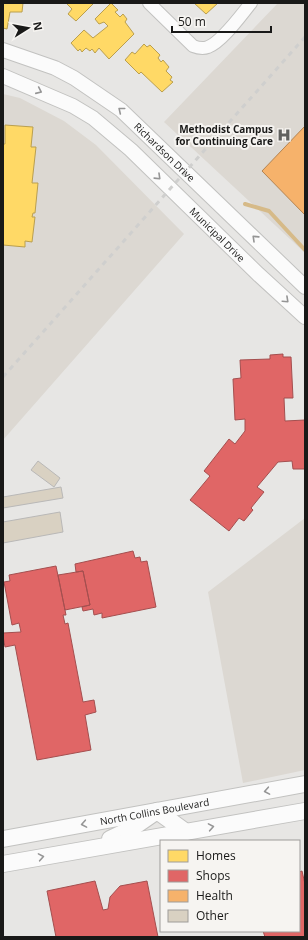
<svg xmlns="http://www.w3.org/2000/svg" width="308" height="940" font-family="'Open Sans',sans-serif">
  <rect width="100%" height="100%" fill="#e7e6e4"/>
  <path fill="#dcd8d2" d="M278,3H305V253L164,122Z
    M3,94L20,98L64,121L96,145L184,234L3,440Z
    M305,518V770L243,783L208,592Z"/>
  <path fill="#ffd966" stroke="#ba9f4f" d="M3,3H23L22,12H10L7,29L3,28Z
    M66,3H94L76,21L68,14L72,9Z
    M111,3L118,10L115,12L120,17L123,14L127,19L125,22L134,34L109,59L99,48L95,53L92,49L90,51L86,48L82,52L80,49L78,51L71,43L84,30L93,38L108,26L104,22L99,24L95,19Z
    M194,3H218L206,14Z
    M144,44L147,47L150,45L160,55L158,58L161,62L163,60L169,67L166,71L172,77L170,80L173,82L162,92L141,72L139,74L125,60L132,52L135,54Z
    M5,125L33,127L31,147H36L32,183H38L35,213H33L32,217H35L32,242L25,241V247L3,245V144H5Z"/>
  <path fill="#e06666" stroke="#a44f4f" d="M283,354V357H291L293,398H284L285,421L305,420V469H293L292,461L278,462L257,487L264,492L251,508L253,510L244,521L239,518L229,531L190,500L210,476L204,471L229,439L235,444L245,431V419L235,420L233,379L241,378L240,360L270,359V355Z
    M133,551L135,558L140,557L141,562L147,561L156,607L102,618V613L94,615L93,609L83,611L82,607L90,605L83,571L76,572L75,564Z
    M56,566L66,615H63L65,624L68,623L83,702L94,700L96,712L85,715L91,750L37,760L15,645L5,647L3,636V633L21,632L19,623L12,625L4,582L10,581L9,575Z
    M83,571L90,605L65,610L58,575Z
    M302,871L305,884V937H265L263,931H299V872Z
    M95,881L103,910L108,909L110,897L120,886L147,881L158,937H56L47,891Z"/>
  <path fill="#f6b26b" stroke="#b48452" d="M305,126V215L262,171Z"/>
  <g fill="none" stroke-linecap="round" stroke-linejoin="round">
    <path stroke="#d6ba88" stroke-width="4" d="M245,204L269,211L305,250"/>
  </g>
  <path fill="#d9d1c2" stroke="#b9b8b7" d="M38,461L60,478L54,487L31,470Z
    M61,487L63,498L3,508V497Z
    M60,512L63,532L3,543V522Z"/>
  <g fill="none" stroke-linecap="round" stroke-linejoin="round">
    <g stroke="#c2c2c0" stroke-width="14">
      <path id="minor" d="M149,3L193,46C198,48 203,49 208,47C222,42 241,15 251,3"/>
    </g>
    <g stroke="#c2c2c0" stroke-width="16">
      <g id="tertiary">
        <path id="s1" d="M3,50L55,68L74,78L121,110L305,287"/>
        <path id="s2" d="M3,76L73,106L93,118L131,150L258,274L305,317"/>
      </g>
    </g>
    <g stroke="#c2c2c0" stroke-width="18">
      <g id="secondary">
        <path id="s3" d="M3,839L305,784"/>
        <path d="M110,839L131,829L157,811L186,832"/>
        <path d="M3,864L305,811"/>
      </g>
    </g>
    <use href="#minor" stroke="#fbfbfb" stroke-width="12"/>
    <use href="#tertiary" stroke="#fbfbfb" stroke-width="14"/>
    <use href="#secondary" stroke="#fbfbfb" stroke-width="16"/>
    <path stroke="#cfcfce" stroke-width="3" stroke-dasharray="5 5" stroke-linecap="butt" d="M3,377L305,37"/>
  </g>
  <defs><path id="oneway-chevron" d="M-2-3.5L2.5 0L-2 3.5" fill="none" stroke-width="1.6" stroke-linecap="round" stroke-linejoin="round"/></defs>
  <g stroke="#959595">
    <use href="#oneway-chevron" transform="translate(39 91) rotate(24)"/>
    <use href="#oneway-chevron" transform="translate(121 110) rotate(-141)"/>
    <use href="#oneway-chevron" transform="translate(158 177) rotate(44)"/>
    <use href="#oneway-chevron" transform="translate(255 238) rotate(-136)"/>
    <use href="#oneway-chevron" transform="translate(286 300) rotate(43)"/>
    <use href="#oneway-chevron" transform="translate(267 791) rotate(170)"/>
    <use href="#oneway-chevron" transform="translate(84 824) rotate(170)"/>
    <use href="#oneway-chevron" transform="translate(211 827) rotate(-10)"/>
    <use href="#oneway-chevron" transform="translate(41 857) rotate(-10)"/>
  </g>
  <defs>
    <g id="hospital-bare" transform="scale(1.08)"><path d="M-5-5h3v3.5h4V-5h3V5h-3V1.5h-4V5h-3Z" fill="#61615f" stroke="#f6f4f1" stroke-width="2.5" paint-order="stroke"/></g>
  </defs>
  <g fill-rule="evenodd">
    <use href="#hospital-bare" x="284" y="135"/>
  </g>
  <g text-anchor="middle" stroke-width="4" stroke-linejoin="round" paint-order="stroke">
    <g font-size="10" font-weight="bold" fill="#191918" stroke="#f6f4f1" text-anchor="end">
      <text x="273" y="133">Methodist Campus<tspan x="273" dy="12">for Continuing Care</tspan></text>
    </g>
    <g font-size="10" fill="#191918" stroke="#f6f4f1">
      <text dy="4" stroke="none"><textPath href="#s1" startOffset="194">Richardson Drive</textPath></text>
      <text dy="4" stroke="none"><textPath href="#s2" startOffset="270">Municipal Drive</textPath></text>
      <text dy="4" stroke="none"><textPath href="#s3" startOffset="154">North Collins Boulevard</textPath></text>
    </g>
  </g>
  <rect width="308" height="940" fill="none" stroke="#191918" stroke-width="8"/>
  <rect x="160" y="840" width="140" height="92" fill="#f6f4f1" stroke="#9e9c9a"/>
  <rect x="168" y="850" width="20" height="12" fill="#ffd966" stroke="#9e9c9a"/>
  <text x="196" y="860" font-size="12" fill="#191918">Homes</text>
  <rect x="168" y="870" width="20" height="12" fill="#e06666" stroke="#9e9c9a"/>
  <text x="196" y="880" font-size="12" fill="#191918">Shops</text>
  <rect x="168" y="890" width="20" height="12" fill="#f6b26b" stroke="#9e9c9a"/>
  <text x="196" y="900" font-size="12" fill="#191918">Health</text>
  <rect x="168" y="910" width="20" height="12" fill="#d9d1c2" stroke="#9e9c9a"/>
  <text x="196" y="920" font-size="12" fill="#191918">Other</text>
  <g transform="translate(28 28) rotate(79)" stroke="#f6f4f1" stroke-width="3" paint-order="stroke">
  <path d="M0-3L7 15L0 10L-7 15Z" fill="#191918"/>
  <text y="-6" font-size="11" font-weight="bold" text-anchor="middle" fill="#191918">N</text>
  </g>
  <path d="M172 26v6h99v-6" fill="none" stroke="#191918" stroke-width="2"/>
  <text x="178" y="26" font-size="12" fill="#191918" stroke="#f6f4f1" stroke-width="3" paint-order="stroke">50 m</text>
</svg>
